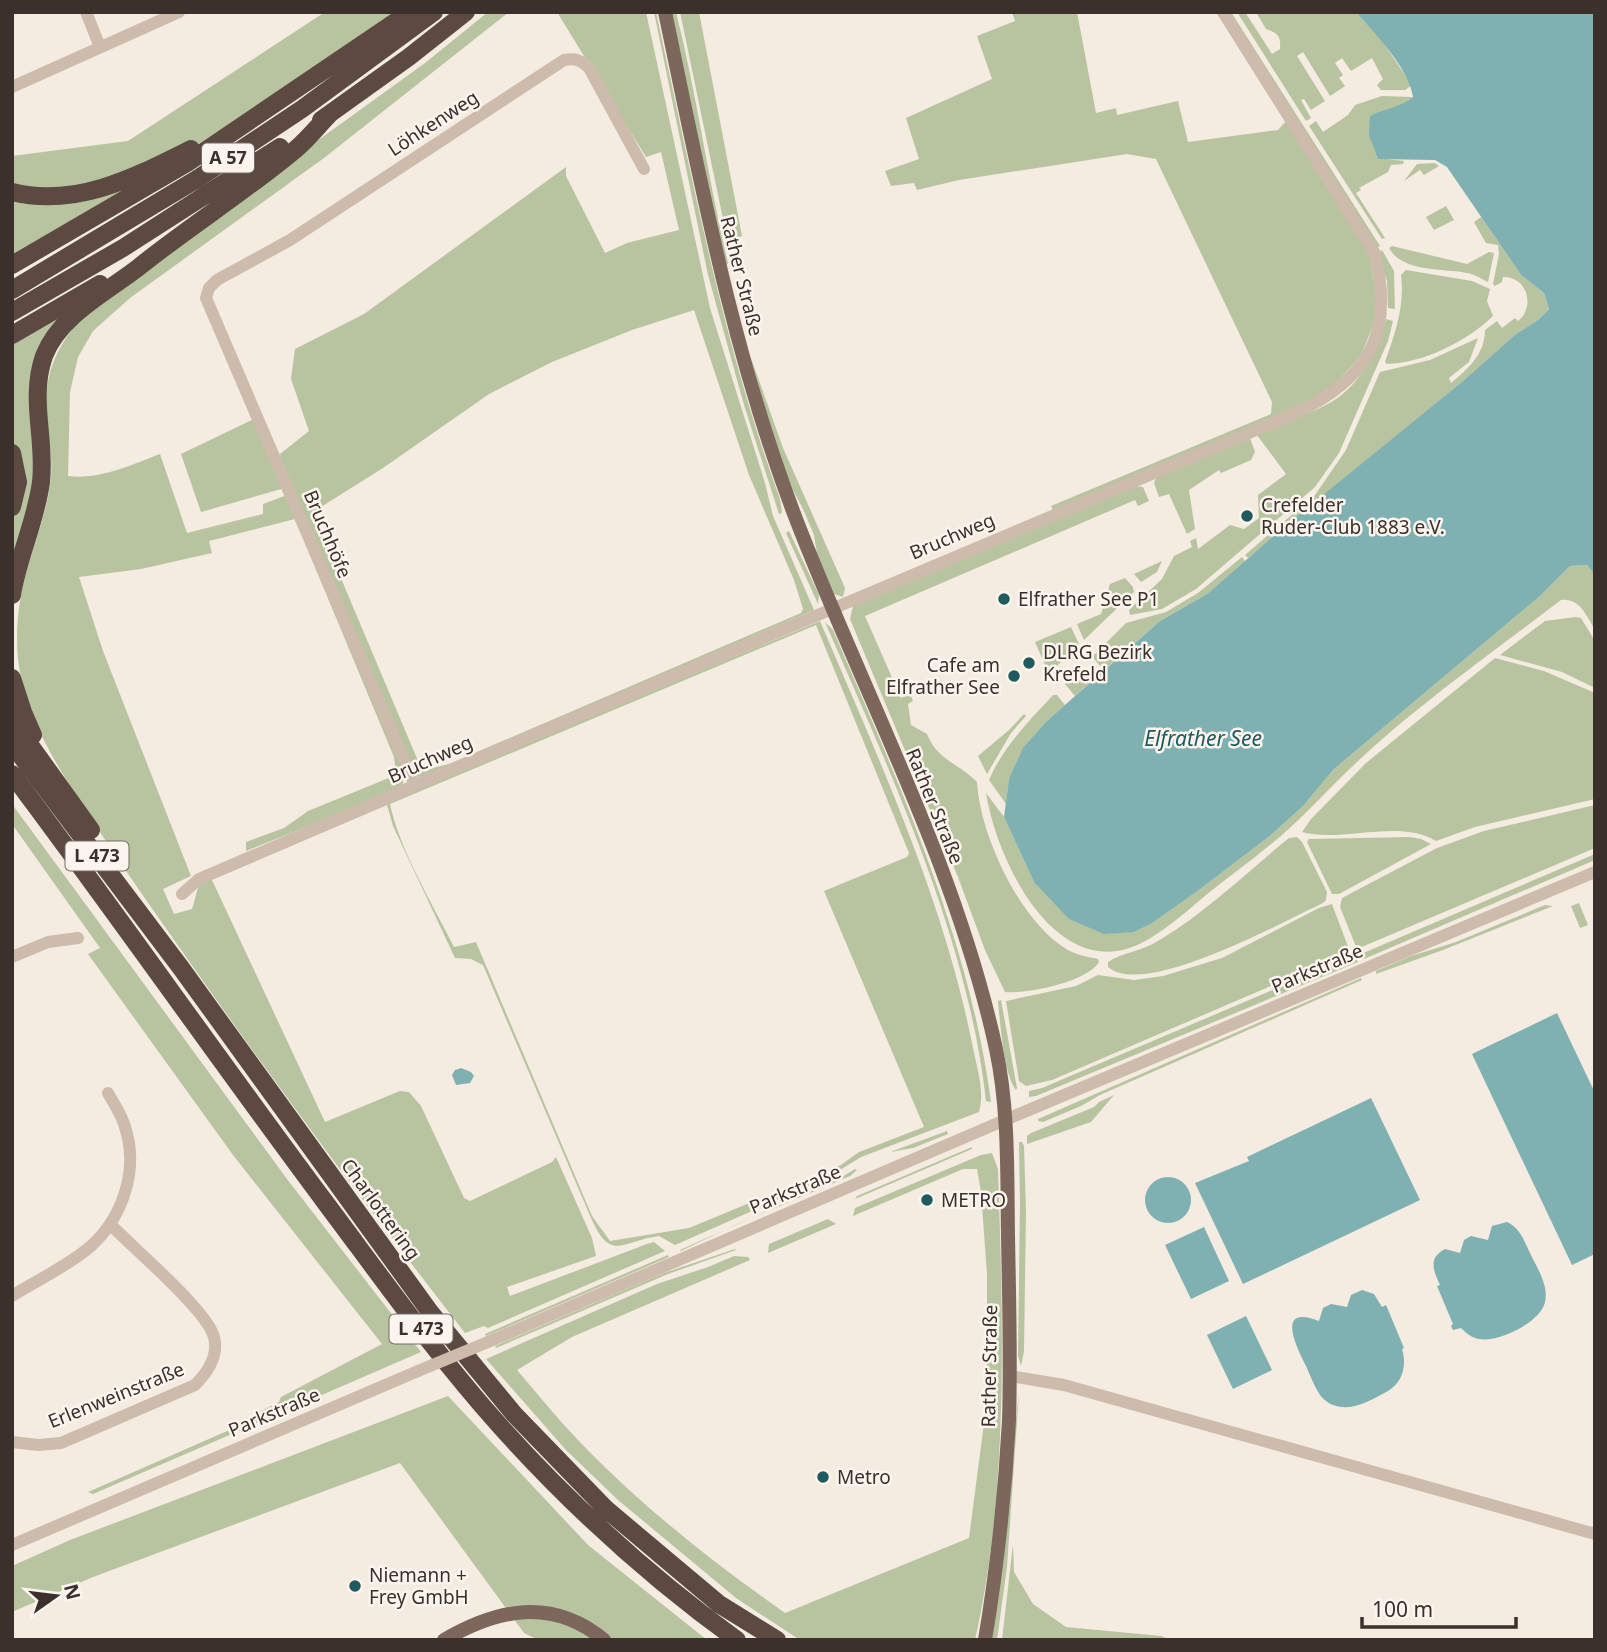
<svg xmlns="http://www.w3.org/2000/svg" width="1607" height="1652" font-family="'Noto Sans',sans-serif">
  <rect width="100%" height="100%" fill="#f4ebe1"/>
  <path fill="#b8c4a0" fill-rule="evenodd" d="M325,12H396L247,113L60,232L12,256V156L128,141Z
    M488,12H509L324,158L130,298L93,331L78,357L70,392L68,476C100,480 131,465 160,454L187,533L263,514V504L287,495L299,518L209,541L212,553L141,569L79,577L103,651L191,876L163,889L174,914L192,909C197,897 195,880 212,880L325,1122L400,1091L409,1092L421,1106L464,1198L470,1201L552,1162L556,1157L592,1238L596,1256L507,1287L510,1296L647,1244L654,1242L665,1251L488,1328L484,1326L465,1333C359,1197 256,1058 158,917C134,883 111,849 88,814C61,772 32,728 21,678C13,640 18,598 29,562C38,533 48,507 51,477C53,455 47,434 46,412C45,370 57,348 82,316L252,188L425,63Z
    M557,12H646L710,308L765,483L773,516L814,610L422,778L413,774L284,472L280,454L309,431L291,379L295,349L364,314L566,167V176L605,253L627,243L679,230L661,152L646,157ZM694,310L749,475L794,580L803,609L801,613L449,764L428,769L421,768L313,512L383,468L489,394L552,362L632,330Z
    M654,12H656C692,176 722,341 780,499L782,513L779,514L744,405L708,275Z
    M670,12H676C697,95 708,180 728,263L726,266Z
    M680,12H699L742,236L728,243Z
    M1012,12H1077L1096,113L1116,108L1117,115L1178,101L1188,142L1278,130L1287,120L1369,253L1377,298L1374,323L1362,353L1352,366L1329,390L1292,410L1053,510L1051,506L1271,414L1272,402L1156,159L1127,154L959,180L917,190L914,183L891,186L885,171L919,159L906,118L992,79L977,36L1015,21Z
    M1226,12H1231L1380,246L1376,248Z
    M1237,12H1245L1272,54L1280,49C1281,36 1278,33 1266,29L1256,12H1356L1382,41L1412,85L1405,90H1381L1377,85L1383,79L1372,58L1351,71L1342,58L1335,63L1343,75L1339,78L1345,86L1330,96L1303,52L1297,56L1325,101L1311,110L1304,99L1301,100L1311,118L1306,121Z
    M1382,96L1413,97L1406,103L1378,158L1404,161L1403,164L1391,165L1388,172L1359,188L1361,190L1356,193L1385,238L1382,239L1309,126L1316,121L1323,132L1348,115L1355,105Z
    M1435,163L1439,166L1424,175L1420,170L1404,181L1417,164Z
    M1446,206L1454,220L1434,230L1426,217Z
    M1481,217L1521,275L1544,293L1549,309L1538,320L1516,334L1463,381L1248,558L1245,555L1315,495L1346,450L1380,372L1430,360L1478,338L1469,362L1449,378L1451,383C1468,369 1485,354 1485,330L1497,321L1502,328L1515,318L1518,321C1536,307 1527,276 1503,277L1502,282L1495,286L1493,284L1499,254L1498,245L1486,243L1474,222Z
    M1392,246L1467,264L1489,252L1494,253L1488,282C1481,279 1475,274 1467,273C1443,268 1403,273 1389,248Z
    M1382,250L1394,271L1395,309L1388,308L1387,281L1377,254Z
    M1406,270L1472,281L1490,289L1487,301L1493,316C1467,341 1424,363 1387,364L1385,362C1395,333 1405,306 1401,275Z
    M64,314L51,332L35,496L12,580V342Z
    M1386,319L1393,321L1388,341L1339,453L1315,487L1196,589L1162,609L1130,615L1129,610L1162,579L1174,556L1192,547L1190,541L1196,538L1198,549L1230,525L1244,529L1259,518L1258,495L1286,474L1257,435C1281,424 1309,415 1333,401C1360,385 1378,349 1386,319Z
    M751,358L783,448L845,588L843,597L834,594L818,559L814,535L803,509L786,477L769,426Z
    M256,418L285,488L201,512L181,454Z
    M1250,438L1255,452L1251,460L1221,473L1219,470L1189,490L1195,529L1187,534L1169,494L1159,497L1154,483L1157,475Z
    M1135,486L1143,487L1149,501L1138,506L1135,500L865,616L901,698L910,694L913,701L908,704L911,725L927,734C938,761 957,762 977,782C980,836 1022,927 1072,952C1081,956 1089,957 1098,959L1099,962C1087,982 1028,994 1005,992L985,950L958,877L850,619L853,606Z
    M789,531L819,595L818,604L786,533Z
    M305,543L404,768L403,784L389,794L246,851V842L284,828L308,811L396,775L394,757Z
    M1242,557L1245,561L1207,594L1160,621L1104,670L1094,659V655L1126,623L1166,612L1198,593Z
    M1162,561L1157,572L1141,582L1134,574Z
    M1587,565L1595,575V630C1586,615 1580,598 1561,600C1513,637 1464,672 1417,710C1397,726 1376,744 1357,762C1335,782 1315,805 1293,825C1266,850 1235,872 1206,895C1182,915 1148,947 1117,951C1044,961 995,852 986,793L1004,817L1034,882L1134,932L1151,924L1199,890L1271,835L1303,806L1334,769L1540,596L1570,566Z
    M1125,578L1133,587L1134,592L1084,640L1077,624L1101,614L1110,584Z
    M1576,617L1581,618L1595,641V688L1562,672L1500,655L1545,621Z
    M820,621C879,760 944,900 973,1048C977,1068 985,1092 979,1112L861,1157L827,1178L675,1245L659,1236C622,1241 611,1263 591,1218L483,965L471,959L455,958L393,826L387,805L390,800ZM816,625L909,853L907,857L824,891L924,1127L859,1152L841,1165L689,1228L610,1241L592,1216L476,942L454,947C434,907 398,846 390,804Z
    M825,622L833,630C898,782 969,936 991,1102L986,1101C968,937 890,772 825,622Z
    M1071,627L1079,644L1049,674L1035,642Z
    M1495,658L1544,671L1595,693V799L1475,827L1436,841C1400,818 1342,843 1302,832L1311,819L1366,763Z
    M1082,668L1094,679L1075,696L1065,684Z
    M1053,695H1057L1065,705L1048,720L1009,779L1006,804L989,780C1003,747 1029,721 1053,695Z
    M1024,714L1026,716L1011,733L987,774L978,756L1009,730Z
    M12,804L287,1179L421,1352L93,1494L88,1492L234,1428V1425L279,1402L281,1397L382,1344L233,1155L88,954L100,948L12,824Z
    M1595,805V848L1357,949L1340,907L1342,898L1437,848L1484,831Z
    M1297,837L1302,842L1327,892L1326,900L1323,903C1284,921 1144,999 1108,967V962C1121,953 1142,951 1158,941C1205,913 1246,873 1289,838Z
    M1410,837L1421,839L1431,844L1339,894H1332L1307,842L1309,839Z
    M1595,854V860L1364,959L1361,954Z
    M1579,903L1588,925L1580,928L1571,906Z
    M1332,904L1350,952L1052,1080L1026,1086L1019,1081L1006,1001L1076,986L1098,975L1134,980L1163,976L1222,958L1319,908Z
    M1545,905L1553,906L1443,950L1376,974V971L1411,956L1456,942Z
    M1355,955L1358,962L1036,1096L1029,1097V1091L1042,1088Z
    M1361,978L1362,980L1100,1095L1081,1106L1043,1122L1038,1121V1119Z
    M1001,1000L1017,1088L1016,1090C1004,1076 1000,1021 998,1001Z
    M1114,1095L1091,1122L1027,1144V1136L1031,1133L1094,1107L1099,1102Z
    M947,1131L948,1134L913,1148L890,1152Z
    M1019,1142H1022L1024,1146L1026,1210L1024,1351L1021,1366L1018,1356L1020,1203Z
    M972,1147V1149L855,1199L857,1196Z
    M992,1153L998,1169C1003,1322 1009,1489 975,1640H800L736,1598L618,1500L566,1450L486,1359L657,1284L708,1267L734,1256L748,1257L750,1260L572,1337L517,1370C537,1393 556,1417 577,1439C639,1504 711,1561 785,1613L969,1538L986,1408L987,1372V1274L981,1192L977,1169H963L853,1216L855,1208L981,1155Z
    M855,1169L857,1170L850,1176L737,1224L681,1251L680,1250L842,1177Z
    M828,1219L836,1224L768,1253L769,1244Z
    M735,1249L736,1250L668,1274L496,1348L495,1346L664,1273Z
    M668,1255L669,1257L486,1336L485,1334Z
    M1019,1392L1007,1567L997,1640H992Z
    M448,1396L588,1545L707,1640H538L524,1633L400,1463L93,1577L12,1612V1566L70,1540Z
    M1013,1544L1014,1572L1033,1604L1066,1627L1161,1636L1171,1640H1002Z"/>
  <path fill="#7fb0b2" d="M1356,12H1595V575L1587,565L1570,566L1540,596L1334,769L1303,806L1271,835L1199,890L1151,924L1134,932L1104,934L1069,919L1034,882L1004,817L1009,779L1023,748L1048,720L1160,621L1207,594L1284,527L1463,381L1516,334L1538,320L1549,309L1544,293L1521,275L1447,167L1435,160L1378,159L1369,135L1370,116C1383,109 1402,107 1413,97C1409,68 1375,34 1356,12Z
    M1557,1013L1595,1093V1254L1572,1265L1472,1054Z
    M461,1068L471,1072L474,1076L470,1083L456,1085L452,1075L455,1070Z
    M1371,1098L1420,1200L1243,1284L1195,1183L1249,1161L1247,1157Z
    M1145 1200a23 23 0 1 1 46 0a23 23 0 1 1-46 0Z
    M1507,1222C1519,1227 1524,1240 1529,1251C1536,1266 1549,1285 1545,1302C1541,1322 1498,1343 1479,1339C1472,1338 1466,1333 1461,1328L1453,1330L1451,1326L1453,1324L1437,1286L1440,1285C1433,1270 1428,1258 1445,1249L1460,1253L1464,1240L1471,1236L1488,1240L1492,1226Z
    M1204,1227L1229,1281L1191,1299L1165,1245Z
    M1362,1290L1374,1294L1382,1307L1386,1305L1404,1348L1402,1349C1407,1365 1403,1382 1388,1391C1375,1398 1357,1409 1343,1407C1334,1407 1325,1402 1320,1395C1314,1386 1310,1375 1306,1366C1296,1346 1275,1304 1319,1321L1323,1308L1331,1304L1347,1307L1351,1295Z
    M1246,1316L1272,1370L1233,1389L1207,1335Z"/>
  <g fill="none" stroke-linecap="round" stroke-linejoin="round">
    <path stroke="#cdbbac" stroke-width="12" d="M86,12L100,47
      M12,87L179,12
      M415,785L206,298L209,288L217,280L290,240L564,60C575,58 581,60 589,68L644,169
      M182,894L199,879L379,802L415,785L1294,414C1368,380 1396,332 1374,252L1223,12
      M12,957L48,942L78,938
      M12,1296C36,1281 71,1264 91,1246C123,1217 139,1169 125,1127C122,1115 114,1104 108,1093
      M488,1342L1005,1120L1595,872
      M1010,1376L1064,1385L1595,1534
      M12,1442L38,1445L61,1443L195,1385C208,1372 219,1356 214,1337C207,1310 133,1248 110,1224
      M12,1545L418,1371"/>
    <path stroke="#7d675c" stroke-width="14" d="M665,12C701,184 733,355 796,519C864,695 956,864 996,1049C1009,1110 1007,1174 1008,1235C1009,1297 1011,1359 1009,1421C1005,1494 997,1568 985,1640
      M444,1640C497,1609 552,1597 604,1640"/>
    <path stroke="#5c4a42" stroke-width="18" d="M321,120L409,57L466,12
      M12,192C76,208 135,177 191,149
      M12,265L187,163L410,12
      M12,290L197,179L302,109L434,12
      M12,312L123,248L280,147
      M12,335L100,284
      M12,453L18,482L12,507
      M12,595C18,557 36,521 41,482C46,440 29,399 44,356C60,315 107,292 139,267C190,226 246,191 296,149C308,139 318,126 329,115
      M12,678L23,712L33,735
      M12,720L91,830
      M12,744L181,968L430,1312L514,1414L606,1509L719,1604L777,1640
      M12,774C118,915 219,1060 325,1202C382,1278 437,1356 500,1426C571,1505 651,1578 737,1640"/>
    <path stroke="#cdbbac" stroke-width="12" d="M418,1371L488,1342"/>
  </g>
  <g fill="#1f5a5e" stroke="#fbf5ee" stroke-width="2.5">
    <circle cx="1247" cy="516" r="7"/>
    <circle cx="1004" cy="599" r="7"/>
    <circle cx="1029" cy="663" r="7"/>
    <circle cx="1014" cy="676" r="7"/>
    <circle cx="927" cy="1200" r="7"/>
    <circle cx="823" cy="1477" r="7"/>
    <circle cx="355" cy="1586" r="7"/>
  </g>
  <g text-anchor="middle" stroke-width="5" stroke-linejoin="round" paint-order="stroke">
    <g fill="#fbf5ee" stroke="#756b66" stroke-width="2">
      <rect x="202" y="143.5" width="52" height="29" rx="5"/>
      <rect x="65.5" y="841.5" width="63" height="29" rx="5"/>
      <rect x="389.5" y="1314.5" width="63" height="29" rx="5"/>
    </g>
    <g font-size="18" font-weight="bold" fill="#3b302b">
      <text x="228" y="164">A 57</text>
      <text x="97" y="862">L 473</text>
      <text x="421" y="1335">L 473</text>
    </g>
    <g font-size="19" fill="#3b302b" stroke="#fbf5ee">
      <text transform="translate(433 123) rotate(-33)" y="7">Löhkenweg</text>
      <text transform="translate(742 276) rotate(76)" y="7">Rather Straße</text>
      <text transform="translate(328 534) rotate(67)" y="7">Bruchhöfe</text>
      <text transform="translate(952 536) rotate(-23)" y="7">Bruchweg</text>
      <text transform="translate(430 759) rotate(-24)" y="7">Bruchweg</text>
      <text transform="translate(935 806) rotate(68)" y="7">Rather Straße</text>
      <text transform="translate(1317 968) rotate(-23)" y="7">Parkstraße</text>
      <text transform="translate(795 1189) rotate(-23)" y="7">Parkstraße</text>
      <text transform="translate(381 1209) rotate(54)" y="7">Charlottering</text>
      <text transform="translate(989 1366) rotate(-89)" y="7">Rather Straße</text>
      <text transform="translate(116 1395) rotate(-22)" y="7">Erlenweinstraße</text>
      <text transform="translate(274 1412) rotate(-23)" y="7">Parkstraße</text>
    </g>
    <g font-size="19" fill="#3b302b" stroke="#fbf5ee" text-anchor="start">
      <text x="1261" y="512">Crefelder<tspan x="1261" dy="22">Ruder-Club 1883 e.V.</tspan></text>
      <text x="1018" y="606">Elfrather See P1</text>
      <text x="1043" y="659">DLRG Bezirk<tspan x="1043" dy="22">Krefeld</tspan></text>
      <text x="1000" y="672" text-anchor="end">Cafe am<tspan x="1000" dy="22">Elfrather See</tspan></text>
      <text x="941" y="1207">METRO</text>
      <text x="837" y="1484">Metro</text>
      <text x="369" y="1582">Niemann +<tspan x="369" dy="22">Frey GmbH</tspan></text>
    </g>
    <g font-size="21" font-style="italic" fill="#1f5a5e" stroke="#fbf5ee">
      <text x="1203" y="746">Elfrather See</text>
    </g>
  </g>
  <rect width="1607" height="1652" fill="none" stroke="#3b302b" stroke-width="28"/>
  <g transform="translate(56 1596) rotate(76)" stroke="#fbf5ee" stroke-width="5" paint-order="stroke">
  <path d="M0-5L12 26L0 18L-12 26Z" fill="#3b302b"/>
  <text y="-10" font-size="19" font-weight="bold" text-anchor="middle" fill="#3b302b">N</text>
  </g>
  <path d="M1362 1617v10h154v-10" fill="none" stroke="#3b302b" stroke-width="3.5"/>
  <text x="1372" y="1617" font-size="21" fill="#3b302b" stroke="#fbf5ee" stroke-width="5" paint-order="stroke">100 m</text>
</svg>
